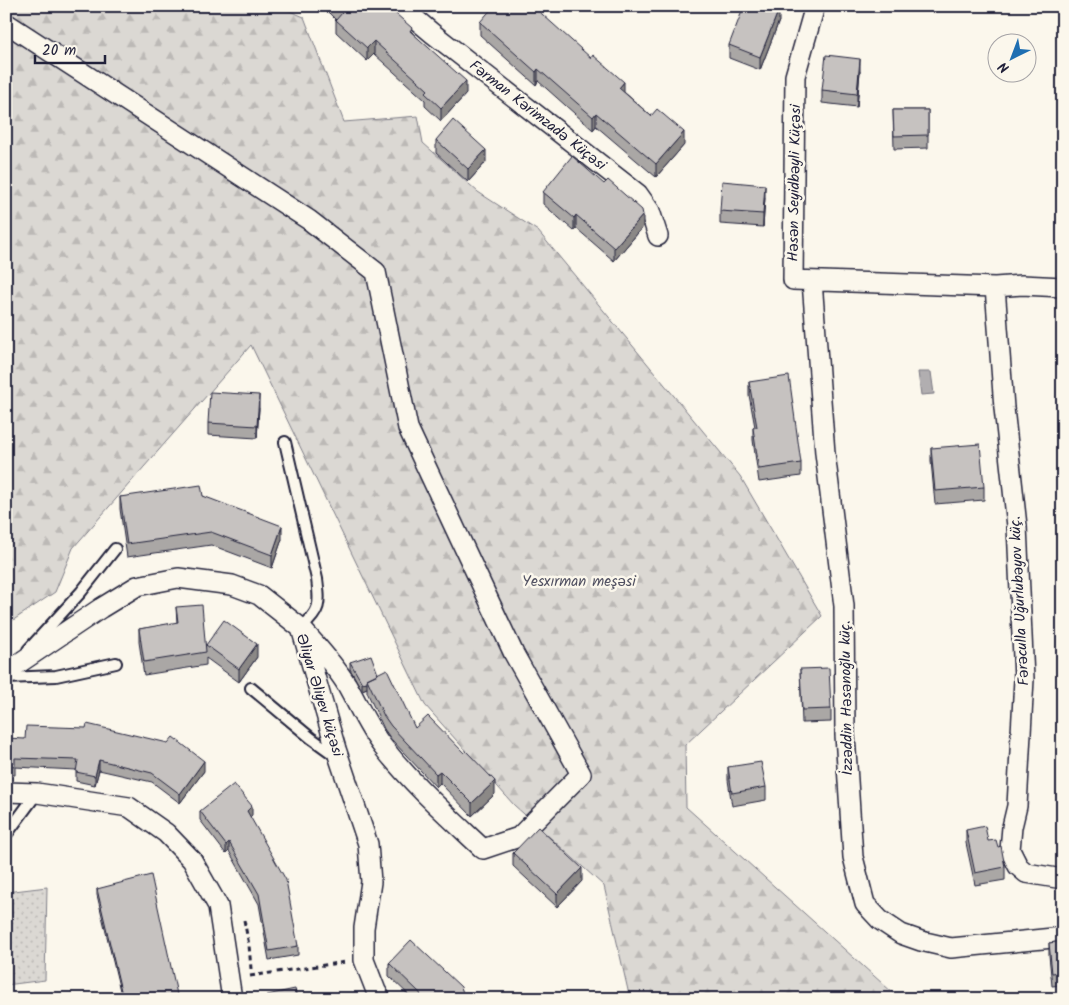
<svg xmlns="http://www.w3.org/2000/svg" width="1069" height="1005" font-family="Kalam,sans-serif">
  <defs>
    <pattern id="grass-dots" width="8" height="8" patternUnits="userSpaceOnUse" patternTransform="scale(1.25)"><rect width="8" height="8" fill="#dbd8d3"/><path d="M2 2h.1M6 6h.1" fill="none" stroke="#bcb9b6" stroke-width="1.8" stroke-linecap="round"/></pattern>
    <pattern id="forest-firs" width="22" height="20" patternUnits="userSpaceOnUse" patternTransform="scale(1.25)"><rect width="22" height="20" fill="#dbd8d3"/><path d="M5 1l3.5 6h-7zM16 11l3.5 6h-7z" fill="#bcb9b6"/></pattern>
  </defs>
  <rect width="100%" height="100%" fill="#fbf7ec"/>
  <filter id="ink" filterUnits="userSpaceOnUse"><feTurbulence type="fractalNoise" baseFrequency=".02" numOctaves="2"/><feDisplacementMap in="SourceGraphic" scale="10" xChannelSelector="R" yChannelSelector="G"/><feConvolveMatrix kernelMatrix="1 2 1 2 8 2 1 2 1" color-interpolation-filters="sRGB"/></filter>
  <g filter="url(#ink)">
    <path fill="url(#grass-dots)" stroke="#7e7d87" d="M47,887L45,980L6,985V892Z"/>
    <path fill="url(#forest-firs)" stroke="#7e7d87" d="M6,6H278L304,17L344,122L418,116L423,143L478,192L538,231L740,476L822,616L685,745L686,807L893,993V999H630L604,886L514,805L425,705L251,345L73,548L55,592L6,625Z"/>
    <path fill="#b1aeb0" stroke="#787681" d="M918,372H931L934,394L921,395Z"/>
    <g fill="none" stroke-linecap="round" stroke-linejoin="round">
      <g stroke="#22223b" stroke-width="14">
        <path id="lane" d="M285,442L317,579C320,604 321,611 301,628
          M28,650L81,592L115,549
          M6,678L56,676L116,663
          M251,688L311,738L336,756
          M6,835L37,793"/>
      </g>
      <g stroke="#22223b" stroke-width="22">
        <path id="street" d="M400,6L432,33L638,194L650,211L658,236
          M815,6L795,76L793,280L995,287L1022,285L1063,287
          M6,23L309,220L376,272L408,428L514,654L581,774L519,837L483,849C448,816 413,785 383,747C368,728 359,706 347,685C334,664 317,646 301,628
          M812,281L825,453L844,606L845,735L853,857L865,904L880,920L901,934L921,941L951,948L1063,937
          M995,287L1004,408L1017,526L1024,679L1017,806L1012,827L1010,850L1018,866L1026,873L1063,879
          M6,672L101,608L137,586L178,578L232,585L259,595L301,628L336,749L368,844L371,882L364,928V960L376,991L381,999
          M6,792L37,793L129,807L166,833L192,860L218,906L232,999"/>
      </g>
      <path stroke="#22223b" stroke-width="3" stroke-dasharray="5 4" stroke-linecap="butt" d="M244,920L249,945L251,969
        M250,976L345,962"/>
      <use href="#lane" stroke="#fbf7ec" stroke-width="10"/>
      <use href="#street" stroke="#fbf7ec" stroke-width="19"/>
    </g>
    <path fill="#aaa7a5" stroke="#22223b" d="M322,6H387L412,32L466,94L441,121L425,106V100L374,54L367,61L336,32V20Z
      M779,21L760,70L729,58V45Z
      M480,22L624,92L684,145L656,177L596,126L593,130L538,81L536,85L480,35Z
      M860,71L857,107L822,103V90Z
      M893,110H928V148L894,149Z
      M436,140L486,162L468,182L436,153Z
      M543,192L643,227L614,261L576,228L574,231L543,204Z
      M765,197L763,227L720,224V211Z
      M749,382L801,463V476L759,482L753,440V428L755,427L749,395Z
      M259,408L257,438L208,435V423Z
      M931,448L984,487V500L935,504L931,461Z
      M203,496L282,539L272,568L211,545L127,557L120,509V497Z
      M176,607L206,645L257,657L239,682L206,658V665L144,675L139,642V629L177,623Z
      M350,662L378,674L415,728L495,794L472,816L440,783L436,787L391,739L384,729L367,692V688L362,690L350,669Z
      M800,669L831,709V722L802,723Z
      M6,738L204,771L180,803L152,782L99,770L95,785L76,781V770L15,767V775H6Z
      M728,767L766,787V800L732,806L728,780Z
      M200,811L252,815L250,817L298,946V955L269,960L259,904L229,851L226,854L200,820Z
      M966,830L988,841L1005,867V880L975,885L966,843Z
      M513,853L582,881L557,907L513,866Z
      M97,889L178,999H122L97,895Z
      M1063,941V985L1052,986L1049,955V943Z
      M389,963L465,999H413L389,976Z"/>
    <path fill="#8b8886" stroke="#22223b" d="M779,9V21L760,70V57Z
      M374,41V54L367,61V48Z
      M860,59V71L857,107V94Z
      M538,69V81L536,85V72Z
      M466,81V94L441,121V108Z
      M624,82V95L619,88Z
      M596,113V126L593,130V117Z
      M684,132V145L656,177V164Z
      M486,150V162L468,182V169Z
      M765,185V197L763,227V214Z
      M576,215V228L574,231V218Z
      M643,215V227L614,261V248Z
      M259,395V408L257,438V426Z
      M282,526V539L272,568V555Z
      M257,644V657L239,682V669Z
      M367,682V688L362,690V683Z
      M99,760V770L95,785V776Z
      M204,761V771L180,803V794Z
      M440,771V783L436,787V774Z
      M495,781V794L472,816V803Z
      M252,806V815L247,820V811Z
      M229,842V851L226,854V845Z
      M582,868V881L557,907V894Z"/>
    <path fill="#c6c2c0" stroke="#22223b" d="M335,6H387L412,28L410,31L466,81L441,108L425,93L428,90L374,41L367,48L336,20L342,13Z
      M494,6H533L591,58L593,55L624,82L619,88L651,116L657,109L684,132L656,164L596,113L593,117L538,69L536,72L480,22Z
      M744,6H772L779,9L760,57L729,45Z
      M826,55L860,59L857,94L822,90Z
      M893,110H928V135L894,136Z
      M453,120L486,150L468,169L436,140Z
      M572,156L604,184L608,180L642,210L643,215L614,248L576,215L574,218L543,192Z
      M722,181L765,185L763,214L720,211Z
      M789,376L801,463L759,469L753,428L757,427L749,382Z
      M210,392L259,395L257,426L208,423Z
      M980,444L984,487L935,491L931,448Z
      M201,485L203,496L282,526L272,555L211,532L127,544L120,497Z
      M202,605L206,652L144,662L139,629L178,622L176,607Z
      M224,620L257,644L239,669L206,645Z
      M371,655L378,674L367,679V682L362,683L350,662Z
      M829,668L831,709L802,710L800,669Z
      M387,669L415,728L428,716L464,753L466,751L495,781L472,803L440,771L436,774L391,726L384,716L367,679Z
      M87,724L168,743L173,737L204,761L180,794L152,773L99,760L95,776L76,772L78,760L15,758V766L6,765V738L25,739L26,726L86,728Z
      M761,762L766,787L732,793L728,767Z
      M234,784L252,806L247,811L286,880L298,946L269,951L259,894L229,842L226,845L200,811Z
      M985,826L988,841L996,840L998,847L1001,846L1005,867L975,873L966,830Z
      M538,827L582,868L557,894L513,853Z
      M151,875L178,999H123L97,889Z
      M411,940L461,987L465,999H422L420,993L389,963Z
      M1063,941V972L1052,973L1049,943Z
      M295,989L297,999H268L267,995Z"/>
  </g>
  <g text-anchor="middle" stroke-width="5" stroke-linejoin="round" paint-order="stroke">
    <g font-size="15" fill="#22223b" stroke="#fbf7ec">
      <text transform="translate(538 115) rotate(38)" y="5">Fərman Kərimzadə Küçəsi</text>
      <text transform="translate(794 183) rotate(-89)" y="5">Həsən Seyidbəyli Küçəsi</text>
      <text transform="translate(1019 601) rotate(-93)" y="5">Fərəculla Uğurlubəyov küç.</text>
      <text transform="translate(320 695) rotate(73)" y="5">Əliyar Əliyev küçəsi</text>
      <text transform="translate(846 698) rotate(-91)" y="5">İzzəddin Həsənoğlu küç.</text>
    </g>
    <g font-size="15" fill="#505061" stroke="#fbf7ec">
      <text x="579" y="586">Yesxırman meşəsi</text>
    </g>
  </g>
  <rect width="1069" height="1005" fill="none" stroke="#fbf7ec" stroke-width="25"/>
  <rect x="12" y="12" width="1044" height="980" fill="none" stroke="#22223b" stroke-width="2" filter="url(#ink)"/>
  <g transform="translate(1012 58) rotate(222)"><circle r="24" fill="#fbf7ec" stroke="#a4a2a5"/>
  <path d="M0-4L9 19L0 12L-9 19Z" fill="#1f6fb2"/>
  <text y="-8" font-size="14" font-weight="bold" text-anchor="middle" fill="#22223b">N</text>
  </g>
  <path d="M35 55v8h70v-8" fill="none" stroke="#22223b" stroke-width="2.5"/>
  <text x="42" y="55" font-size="15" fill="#22223b" stroke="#fbf7ec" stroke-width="4" paint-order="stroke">20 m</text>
</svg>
